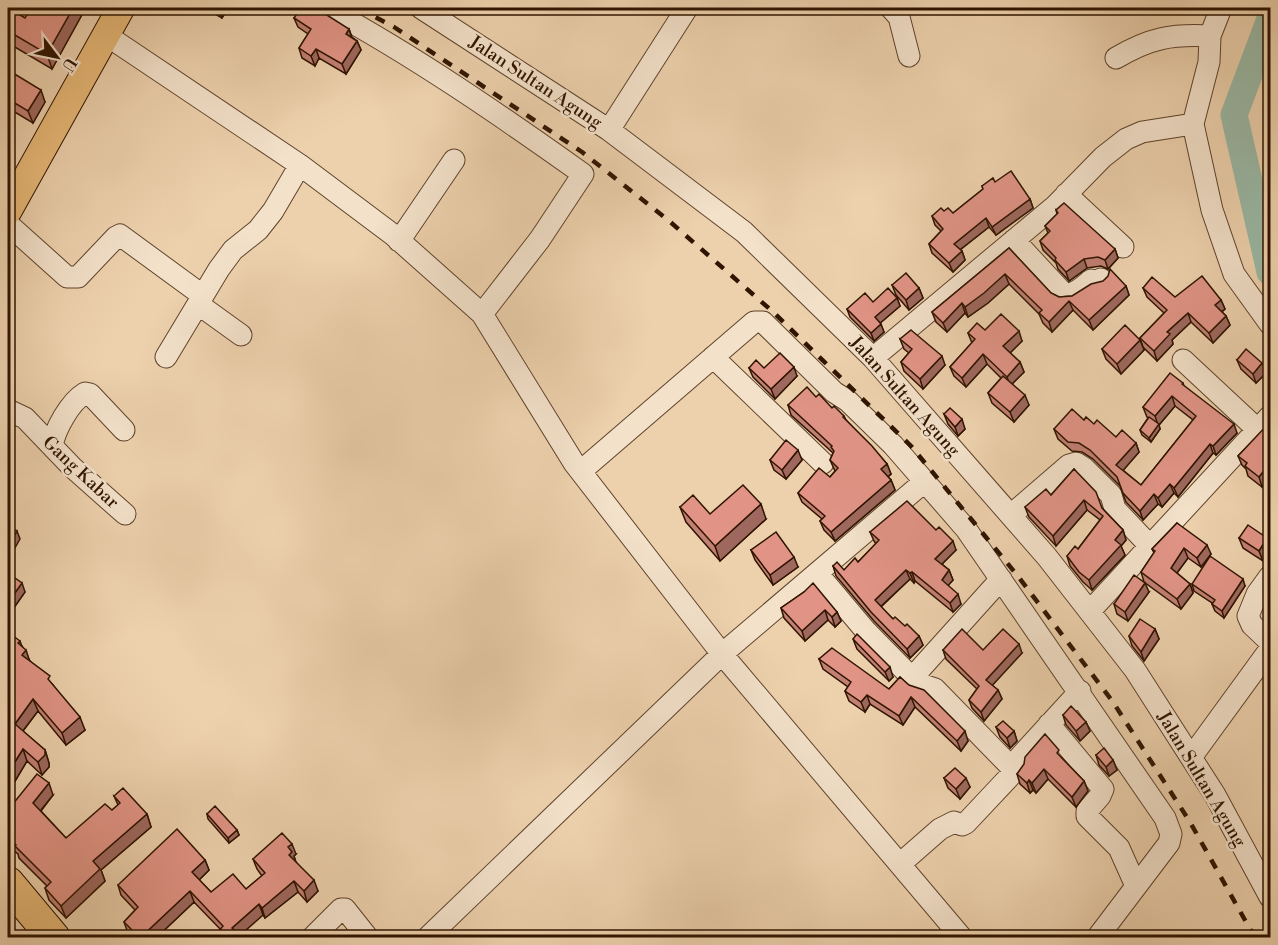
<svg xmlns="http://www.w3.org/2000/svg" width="1278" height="945" font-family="'Libre Bodoni',serif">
  <rect width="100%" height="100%" fill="#edd1ad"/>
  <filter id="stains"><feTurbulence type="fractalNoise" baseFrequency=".00333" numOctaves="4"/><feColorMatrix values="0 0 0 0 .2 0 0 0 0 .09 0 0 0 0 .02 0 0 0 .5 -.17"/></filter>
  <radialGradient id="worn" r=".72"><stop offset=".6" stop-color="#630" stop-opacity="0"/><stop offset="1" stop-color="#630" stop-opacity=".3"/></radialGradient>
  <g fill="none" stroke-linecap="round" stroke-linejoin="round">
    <path stroke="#9ab8a5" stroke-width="27" d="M1270,19L1234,115L1270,272"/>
    <g stroke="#5e432b" stroke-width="23">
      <path id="minor" d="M326,8C416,57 500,115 583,174L540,239L482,314
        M421,8L609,130L744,232L873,358L1047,557L1135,670L1215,795L1270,897
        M891,8L899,17L909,56
        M1221,8L1210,36L1209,62L1193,124L1212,210L1234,274L1270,324
        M106,35L300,165L392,234L482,314L574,463L722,654L962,938
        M1116,58C1150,38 1171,34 1210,36
        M609,130L687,8
        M1066,194L1123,247
        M8,224L67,277H78L116,237L120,235L202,295
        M1014,240L1064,294C1074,296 1084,286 1091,280L1097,281L1101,279
        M399,241L454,160
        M198,304L241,335
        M166,357L219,269L233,250L258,230L273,211L300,165
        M713,357L823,463
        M873,358L1055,206L1103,157L1126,139L1142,132L1193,124
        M1183,360L1257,429
        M8,410L25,418L72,467L125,514
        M52,446C55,429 70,402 85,393L90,394L124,430
        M581,471L754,322H763L834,392L848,401L893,445L966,529L1165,818L1171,834L1169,843L1097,938
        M1011,515L1069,465L1076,463L1084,468L1111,495L1115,509L1151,547
        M817,573L865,630L917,683L935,689L1014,770
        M1270,576L1257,594L1248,616L1252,625L1270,642
        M1090,611L1270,416
        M912,678L1001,579
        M1049,724L1103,789L1100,796L1087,811V816L1119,848L1136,886
        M1192,756L1270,649
        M900,864L940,829L954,822L962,825L966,823L1012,774L1017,760L1080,691
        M312,938L341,909H345L368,938
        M427,938L722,654L924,482"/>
    </g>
    <g stroke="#2f1400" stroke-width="29">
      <path id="major" d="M8,211L121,8"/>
    </g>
    <g stroke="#2f1400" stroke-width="34">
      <path id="highway" d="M8,883L54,938"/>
    </g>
    <use href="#minor" stroke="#f3e1ca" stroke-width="21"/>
    <use href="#major" stroke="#e6b876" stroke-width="27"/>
    <use href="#highway" stroke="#e6b876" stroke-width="32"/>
    <path stroke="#2f1400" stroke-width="4.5" stroke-dasharray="10 10" stroke-linecap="butt" d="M358,8L394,27L582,152L668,220L772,311L911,446L1017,575L1113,702L1190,822L1255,938"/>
  </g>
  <path fill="#c27f73" stroke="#2f1400" stroke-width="1.5" d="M8,8L25,18L84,11L52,69L8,43Z
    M204,8H228L222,18Z
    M236,8H246L243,12Z
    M294,18L349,29L352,37L357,41L361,50L346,74L319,58L315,66L302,58L299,48L308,34L298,27Z
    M8,70L45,102L33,123L8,108Z
    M995,182L1030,199L1033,208L996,235L989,227L960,250L962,251L965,260L953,272L932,253L929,244L941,231L935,225L932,216L944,211L953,213L983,189L982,186Z
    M1056,210L1115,249L1118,258L1108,269L1101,266L1087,268L1069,281L1058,269L1056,263L1043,250L1040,241L1048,233L1045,226L1057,214Z
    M1009,248L1051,293L1059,297L1072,296L1126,286L1129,295L1093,330L1073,310L1052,332L1043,323L1039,314L1009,284L988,303L968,317L965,313L947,332L936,322L932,312Z
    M892,285L919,288L923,298L909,310L896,295Z
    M1143,288L1175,297L1221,300L1225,309L1222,312L1226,316L1230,325L1213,343L1191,322L1172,340L1173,344L1157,361L1143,347L1140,338L1164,313L1147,297Z
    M897,298L900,306L880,323L884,332L874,341L850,317L847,309L873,302Z
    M985,330L1022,341L1010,353L1020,362L1024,372L1012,384L1029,405L1014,422L992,403L988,393L1001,378L987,364L966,387L954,376L950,367L972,343L968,333Z
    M900,339L945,365L923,389L904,371L901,362L909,353L904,349Z
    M1102,349L1144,350L1121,374L1106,359Z
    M1237,360L1266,373L1256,383L1241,369Z
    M749,368L797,376L775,399L753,377Z
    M1183,383L1184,386L1237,433L1216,455L1213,453L1178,497L1174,493L1162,507L1158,504L1143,520L1126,502L1120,486L1093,459L1082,452L1072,451L1058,439L1054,429L1084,420L1116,437L1136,443L1139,452L1123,470L1141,485L1193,420L1175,406L1159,425L1160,429L1151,442L1142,435L1140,430L1148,418L1147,417L1143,407Z
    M816,397L844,416L846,420L887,464L891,474L888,477L891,480L895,490L835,541L824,530L820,521L822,519L802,502L798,493L830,477L835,471L830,460L833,453L791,415L788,405Z
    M944,414L965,429L958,436L948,424Z
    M1270,424V477L1262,487L1248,476L1246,469L1242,465L1238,456Z
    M770,460H802L786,479L774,470Z
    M1074,469L1102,508L1123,530L1126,540L1121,546L1125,555L1092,590L1083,582L1070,566L1067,556L1078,549L1100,520L1087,510L1056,546L1029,517L1025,507L1051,495Z
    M680,507L710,514L766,519L720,561L686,522Z
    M1177,523L1211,554L1201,567L1188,558L1177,573L1190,584L1193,593L1181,609L1144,582L1141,572L1154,553L1152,549Z
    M870,532L956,550L942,564L949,570L953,580L948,585L961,604L953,612L915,581L914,583L910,579L881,607L893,619L919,636L923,645L910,658L874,621L836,576L833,566L844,570L858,562L876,544L874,541Z
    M1239,538L1270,546V548L1263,561L1243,548Z
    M751,550L798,567L773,585L755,560Z
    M8,573L25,592L13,609L8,606Z
    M1192,584L1245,586L1224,618L1215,611L1212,604V603L1194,591Z
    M804,592L837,612L841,621L835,627L828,620L805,641L784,618L781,608Z
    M1149,592L1128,621L1117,614L1114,604Z
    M1155,629L1159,639L1144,661L1132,646L1129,636Z
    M8,632L22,646L30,661L53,685L85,730L66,745L38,711L23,731L45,750L49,763V767L42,775L27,761L8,793Z
    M853,639L893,677L889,681L857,649Z
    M943,650H983L1022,653L992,685L998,690L1002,699L984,721L972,708L969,700L977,689L946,659Z
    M819,659L889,689L900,677L968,741L961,751L915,707L903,725L870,704L865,712L849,701L845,691L848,687L823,669Z
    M1063,715L1086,722L1090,731L1080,741L1066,725Z
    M996,727L1014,731L1017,741L1010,748L1000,737Z
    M1096,755L1113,760L1117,770L1109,776L1099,765Z
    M1061,757L1084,781L1088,791L1076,807L1048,779L1036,793L1033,790L1030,793L1020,784L1017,774Z
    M944,778L970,787L960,799L948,788Z
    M53,795L41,811L66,838L112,810L118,805L114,796L147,814L151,827L101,870L105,881L66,918L49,900L45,888L47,886L19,858L18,854L8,846V810Z
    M207,814L237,830L239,835L229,843L208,819Z
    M296,854L294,856L296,862L318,891L307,902L298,892L265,918L263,915L220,929L194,902L156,938H133L128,933L124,922L135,910L121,895L118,885L205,860L209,870L199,880L211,892L246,889L262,876L257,869L253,859Z"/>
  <path fill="#9e685e" stroke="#2f1400" stroke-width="1.5" d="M73,8H83L84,11L52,69L47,54Z
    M219,8H228L222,18L218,9Z
    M349,29L352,39L346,34Z
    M357,41L361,50L346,74L342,64Z
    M316,49L319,58L315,66L311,56Z
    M41,90L45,102L33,123L28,111Z
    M1030,199L1033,208L996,235L992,227Z
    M986,218L989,227L957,252L954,244Z
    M1115,249L1118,258L1108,269L1105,260Z
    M962,251L965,260L953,272L949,263Z
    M1084,259L1087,268L1069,281L1066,272Z
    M1005,274L1009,284L988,303L968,317L965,307Z
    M1126,286L1129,295L1093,330L1089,320Z
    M919,288L923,298L909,310L906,300Z
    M897,298L900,306L878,325L875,317Z
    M1221,300L1225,309L1218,314L1215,305Z
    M1069,301L1073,310L1052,332L1049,322Z
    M962,303L965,313L947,332L943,323Z
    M1188,313L1191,322L1172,340L1173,344L1157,361L1154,351L1167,332Z
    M1226,316L1230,325L1213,343L1209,333Z
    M881,324L884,332L874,341L871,333Z
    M1019,331L1022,341L1007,356L1003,346Z
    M1140,340L1144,350L1121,374L1117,364Z
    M983,354L987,364L966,387L962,378Z
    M942,356L945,365L923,389L920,379Z
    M1020,362L1024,372L1010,386L1007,377Z
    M1262,363L1266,373L1256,383L1253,374Z
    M794,367L797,376L775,399L771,389Z
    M1025,395L1029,405L1014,422L1010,412Z
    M1172,396L1175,406L1159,425L1160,429L1151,442L1149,438L1158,425L1155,416Z
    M962,419L965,429L958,436L955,427Z
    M1234,424L1237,433L1216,455L1213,446Z
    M1136,443L1139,452L1120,474L1116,465Z
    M1210,444L1213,453L1178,497L1174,488Z
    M798,450L802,460L786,479L782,470Z
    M1270,463V477L1262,487L1259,477Z
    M887,464L891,474L885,479L881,469Z
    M891,480L895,490L835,541L831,532Z
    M1170,484L1174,493L1162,507L1158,498Z
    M1154,494L1158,504L1143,520L1140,511Z
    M1084,500L1087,510L1056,546L1053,536Z
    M761,504L766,519L720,561L715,546Z
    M1123,530L1126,540L1121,546L1125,555L1092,590L1089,580L1115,540Z
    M17,531L20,539L8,560V546Z
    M1267,538L1270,548L1263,561L1259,551Z
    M953,541L956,550L938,568L935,559Z
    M1207,545L1211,554L1201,567L1197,558Z
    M1184,548L1188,558L1174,577L1171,568Z
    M794,557L798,567L773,585L770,575Z
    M906,570L910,579L878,609L875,600Z
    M949,570L953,580L945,589L942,580Z
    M912,572L915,581L914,583L910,573Z
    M1243,579L1245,586L1224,618L1222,611Z
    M22,583L25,592L13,609L9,601Z
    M1145,583L1149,592L1128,621L1125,612Z
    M1190,584L1193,593L1181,609L1177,599Z
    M958,594L961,604L953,612L950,603Z
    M825,610L828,620L805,641L802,631Z
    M837,612L841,621L835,627L832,617Z
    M1155,629L1159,639L1144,661L1141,652Z
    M919,636L923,645L910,658L907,649Z
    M20,641L24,652L26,650L30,662L26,667L18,643Z
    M1019,644L1022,653L989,689L986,680Z
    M890,667L893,677L889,681L885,672Z
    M998,690L1002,699L984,721L981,712Z
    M867,695L870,704L865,712L861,702Z
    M911,697L915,707L903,725L899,716Z
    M33,699L38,711L19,736L15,724Z
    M80,717L85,730L66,745L62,733Z
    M1086,722L1090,731L1080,741L1076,731Z
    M965,731L968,741L961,751L957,741Z
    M1014,731L1017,741L1010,748L1007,738Z
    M23,749L27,761L8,793V773Z
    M45,750L49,763V767L42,775L38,762Z
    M1113,760L1117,770L1109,776L1106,767Z
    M1044,769L1048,779L1036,793L1032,783Z
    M966,778L970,787L960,799L956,789Z
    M1029,780L1033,790L1030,793L1027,783Z
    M1084,781L1088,791L1076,807L1072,797Z
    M49,783L53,795L37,815L33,803Z
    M147,814L151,827L101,870L105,881L66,918L61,906L93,861Z
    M237,830L239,835L229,843L228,838Z
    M292,844L296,854L294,856L296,863L289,855L288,847Z
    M205,860L209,870L196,883L192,872Z
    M314,880L318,891L307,902L304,891Z
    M294,881L298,892L265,918L262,908Z
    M190,891L194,902L156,938H140Z
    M259,904L263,915L237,938L232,928Z"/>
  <path fill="#e19486" stroke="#2f1400" stroke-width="1.5" d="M8,8L25,18L31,8H73L47,54L8,31Z
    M301,8H316L349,29L346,34L357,41L342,64L316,49L311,56L299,48L311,29L294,18Z
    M8,70L41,90L28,111L8,99Z
    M1011,171L1030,199L992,227L986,218L954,244L962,251L949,263L929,244L943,229L932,216L941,208L944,211L948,208L953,213L983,189L982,186L993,178L995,182Z
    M1064,203L1115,249L1105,260L1098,257L1084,259L1066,272L1055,260L1056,258L1040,241L1050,231L1045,226L1058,213L1056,210Z
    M1009,248L1051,293L1059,297L1072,296L1091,284L1103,281L1108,276L1110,269L1126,286L1089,320L1069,301L1049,322L1039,313L1042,310L1005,274L984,293L965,307L962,303L943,323L932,312Z
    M906,273L919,288L906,300L892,285Z
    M1202,276L1221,300L1215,305L1226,316L1209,333L1188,313L1167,332L1170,334L1154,351L1140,338L1167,310L1143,288L1152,277L1175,297Z
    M888,288L897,298L875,317L881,324L871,333L847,309L865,293L873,302Z
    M1001,314L1019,331L1003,346L1020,362L1007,377L983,354L962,378L950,367L975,339L968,333L977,323L985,330Z
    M1125,325L1140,340L1117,364L1102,349Z
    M911,330L942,356L920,379L901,362L912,349L900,339Z
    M1246,349L1262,363L1253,374L1237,360Z
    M780,353L794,367L771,389L749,368L756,360L764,368Z
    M1170,373L1183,383L1182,384L1234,424L1213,446L1210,444L1174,488L1170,484L1158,498L1154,494L1140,511L1123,493L1117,477L1090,450L1079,443L1068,442L1054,429L1072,409L1084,420L1086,417L1094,424L1097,420L1116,437L1122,430L1136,443L1116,465L1141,485L1196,416L1172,396L1155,416L1143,407Z
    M1003,376L1025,395L1010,412L988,393Z
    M807,387L816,397L819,394L832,408L834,406L844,416L843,417L872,446L887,464L881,469L891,480L831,532L820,521L825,516L798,493L819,468L830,477L838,468L830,460L834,451L831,447L832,446L788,405Z
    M950,408L962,419L955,427L944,414Z
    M1149,417L1159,424L1149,438L1140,430Z
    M1269,423L1270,424V463L1259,477L1245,466L1247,463L1238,456Z
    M786,440L798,450L782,470L770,460Z
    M1074,469L1096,492L1102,508L1123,530L1115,540L1121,545L1089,580L1079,572L1067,556L1075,546L1078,549L1103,516L1084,500L1053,536L1025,507L1046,489L1051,495Z
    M743,485L761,504L715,546L680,507L693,495L710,514Z
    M907,501L936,530L939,527L953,541L935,559L949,570L942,580L958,594L950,603L912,572L910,573L906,570L875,600L893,619L895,617L905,626L907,624L919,636L907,649L871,612L833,566L837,562L844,570L855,558L858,562L879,540L870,532Z
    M1177,523L1207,545L1197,558L1184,548L1171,568L1190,584L1177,599L1141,572L1155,551L1152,549Z
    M8,525L17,531L8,546Z
    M1248,525L1267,538L1259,551L1239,538Z
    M776,532L794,557L770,575L751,550Z
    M1210,556L1243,579L1222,611L1212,604L1215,600L1192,584Z
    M8,573L22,583L9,601L8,599Z
    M1134,575L1145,583L1125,612L1114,604Z
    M813,583L837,612L832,617L825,610L802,631L781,608L804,592Z
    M1140,619L1155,629L1141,652L1129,636Z
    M962,629L983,650L1003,629L1019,644L986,680L998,690L981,712L969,700L979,686L943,650Z
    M8,632L20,641L18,643L26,650L22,655L50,676L48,679L80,717L62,733L33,699L15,724L45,750V755L38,762L23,749L8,773Z
    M857,634L890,667L885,672L853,639Z
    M832,648L889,689L900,677L909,685L924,690L965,731L957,741L911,697L899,716L867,695L861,702L845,691L851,682L819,659Z
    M1071,706L1086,722L1076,731L1063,715Z
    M1003,721L1014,731L1007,738L996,727Z
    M1045,734L1059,750L1057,753L1084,781L1072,797L1044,769L1032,783L1029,780L1027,783L1017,774L1024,764L1025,757Z
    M1104,748L1113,760L1106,767L1096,755Z
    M955,768L966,778L956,789L944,778Z
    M37,774L49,783L33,803L66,838L105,804L112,810L120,803L114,796L123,788L147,814L93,861L100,869L61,906L45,888L51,882L15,846L16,845L8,837V810Z
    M215,806L237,830L228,838L207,814Z
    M177,829L205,860L192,872L211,892L233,874L246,889L265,873L253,859L282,833L292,844L288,847L292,852L289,855L314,880L304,891L294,881L262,908L259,904L232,928L243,938H213L223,926L190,891L140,938L124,922L138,907L118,885Z
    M13,928L25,937L24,938H8V935Z"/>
  <g text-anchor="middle" stroke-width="5" stroke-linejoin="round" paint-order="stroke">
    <g font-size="18" fill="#2f1400" stroke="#f3e1ca">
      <text transform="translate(536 82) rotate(33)" y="6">Jalan Sultan Agung</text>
      <text transform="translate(905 396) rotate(48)" y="6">Jalan Sultan Agung</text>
      <text transform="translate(81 472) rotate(43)" y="6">Gang Kabar</text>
      <text transform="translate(1202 779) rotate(59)" y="6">Jalan Sultan Agung</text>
    </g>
  </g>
  <rect width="1278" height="945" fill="none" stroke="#edd1ad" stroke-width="30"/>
  <rect x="9" y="9" width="1260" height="927" fill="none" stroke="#2f1400" stroke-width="3"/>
  <rect x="15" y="15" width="1248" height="915" fill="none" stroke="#2f1400" stroke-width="1.5"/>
  <g transform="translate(57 57) rotate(122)" stroke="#f3e1ca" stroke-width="4.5" paint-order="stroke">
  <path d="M0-4.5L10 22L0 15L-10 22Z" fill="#2f1400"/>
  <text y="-9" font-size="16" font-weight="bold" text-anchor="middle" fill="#2f1400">U</text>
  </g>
  <rect width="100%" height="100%" filter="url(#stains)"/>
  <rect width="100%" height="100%" fill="url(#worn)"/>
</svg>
